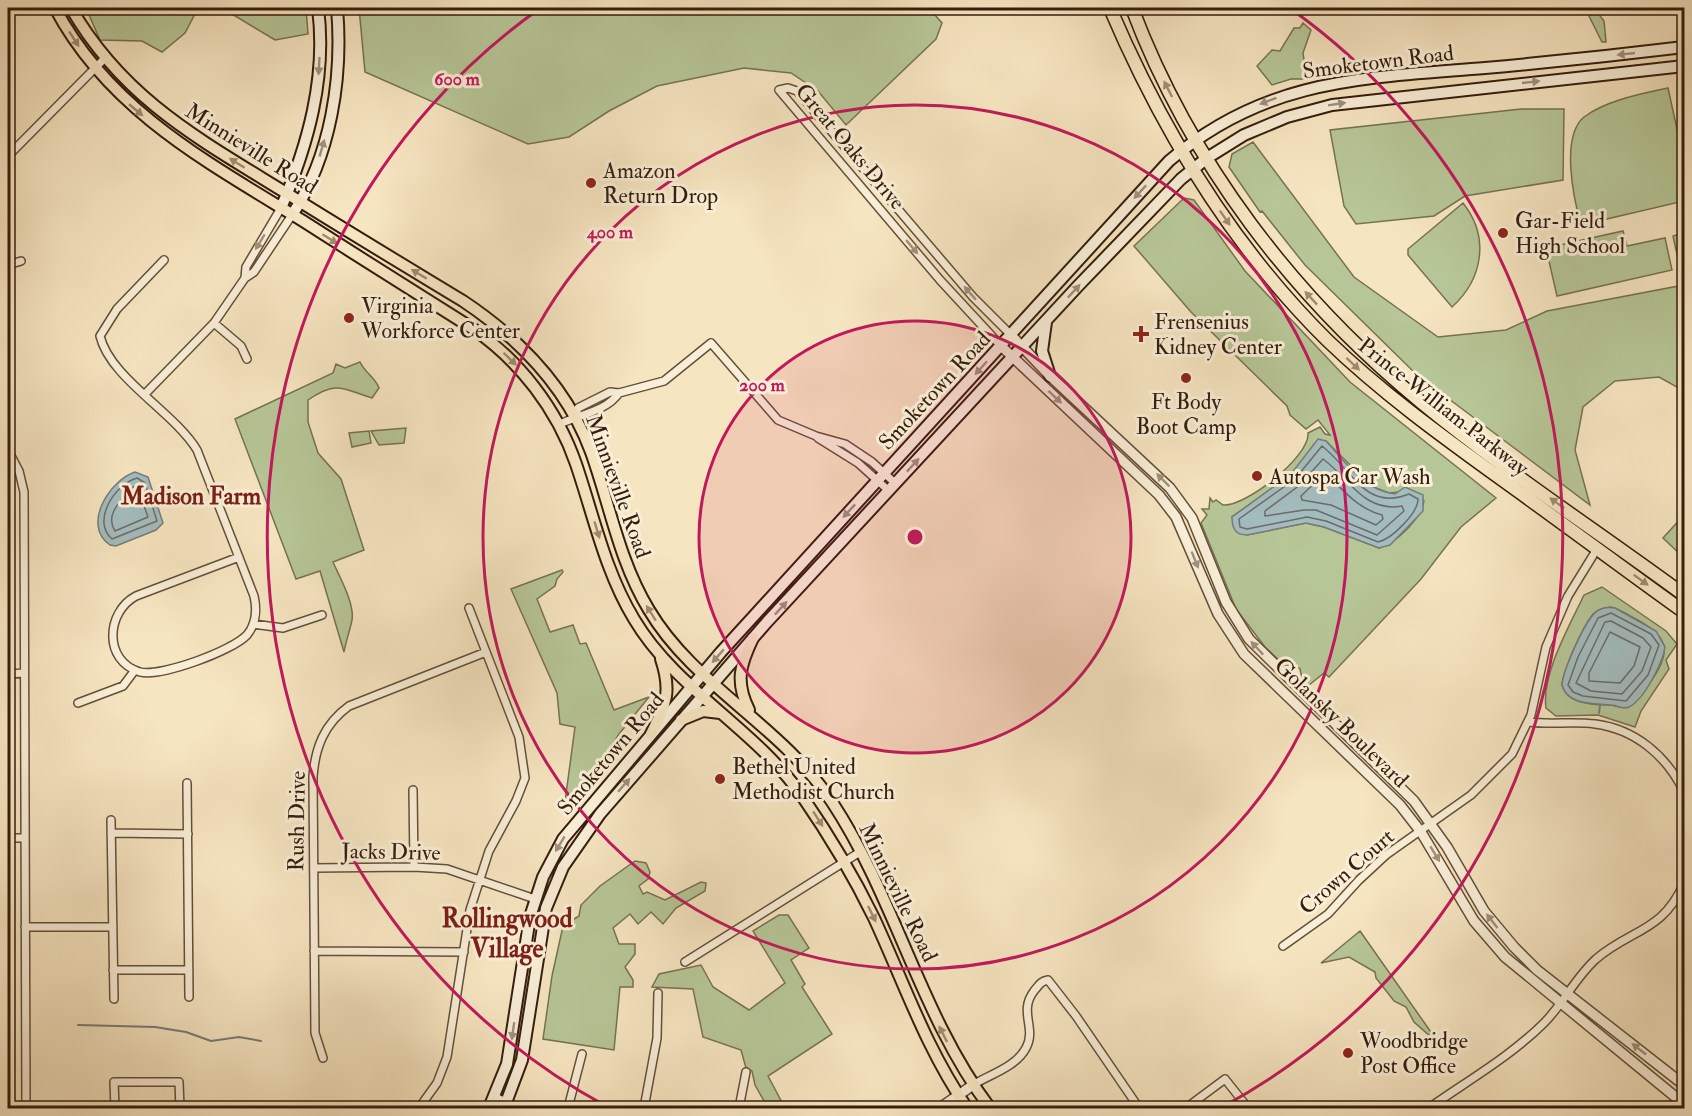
<svg xmlns="http://www.w3.org/2000/svg" width="1692" height="1116" font-family="'IM FELL Double Pica',serif">
  <rect width="100%" height="100%" fill="#f6e5c1"/>
  <filter id="stains"><feTurbulence type="fractalNoise" baseFrequency=".00333" numOctaves="4"/><feColorMatrix values="0 0 0 0 .2 0 0 0 0 .09 0 0 0 0 .02 0 0 0 .5 -.17"/></filter>
  <radialGradient id="worn" r=".72"><stop offset=".6" stop-color="#630" stop-opacity="0"/><stop offset="1" stop-color="#630" stop-opacity=".3"/></radialGradient>
  <path fill="#b7c697" stroke="#767252" stroke-width="1.5" fill-rule="evenodd" d="M86,8H198L185,33L162,52L142,41L100,40Z
    M222,8H306L308,34L275,40Z
    M359,8H929L942,23L936,39L846,125L818,91L791,73L744,68L657,86L609,111L569,137L528,144L365,72Z
    M1585,8H1594L1604,21L1606,42H1602Z
    M1303,23L1311,30L1303,53L1307,79H1291L1272,85L1257,66L1272,50L1280,51L1294,28H1300Z
    M1668,88L1684,161V201L1581,225C1574,200 1560,137 1584,117C1607,100 1641,94 1668,88Z
    M1521,109H1564L1563,180L1465,196L1434,216L1356,224L1344,206L1330,130Z
    M1253,142L1354,277L1438,337L1506,330L1547,311L1684,285V391L1659,377L1615,381L1583,407L1575,450L1590,505L1417,375L1305,265L1262,211L1260,212L1229,167L1232,154Z
    M1184,198L1194,200L1245,271L1350,382L1496,498L1461,527L1421,579L1329,677L1324,673L1308,686L1303,684L1300,669L1293,663L1285,666L1265,647L1236,609L1201,523L1207,515L1202,509H1209L1210,498L1213,502L1216,500L1223,505C1245,507 1310,457 1308,433L1320,427L1325,434L1330,435L1318,420L1306,429L1290,415L1287,406L1191,312L1134,246ZM1326,441L1371,486L1389,493L1400,492L1424,501C1421,519 1396,543 1379,548L1324,527L1306,523L1247,535L1232,517L1291,475L1301,465L1314,444Z
    M1463,203C1490,237 1483,279 1452,307L1408,255V249Z
    M1623,231L1627,246L1665,238L1672,270L1557,296L1546,248Z
    M1684,233V267L1680,268L1673,236Z
    M360,362C365,373 375,377 379,388L372,398C343,389 337,380 308,400V422L318,453L341,479L364,550L333,562C339,576 355,604 352,620C350,630 346,641 344,652L320,571L296,579L235,419L333,373L336,364L345,368Z
    M406,428L404,443L379,445L371,431Z
    M369,431L371,443L352,447L349,433Z
    M1684,515V558L1663,538Z
    M562,570L563,572L557,579L555,586L537,599L550,632L573,625L580,644L586,643L614,710L649,697L619,734L570,812L564,809L575,727L560,724L557,693L511,589Z
    M1602,587L1666,631L1677,644L1666,660L1669,669L1641,711L1635,727L1598,715L1556,716L1546,708C1541,675 1570,625 1584,595ZM1611,607C1619,609 1625,613 1632,617C1667,635 1675,649 1649,684C1644,690 1638,701 1631,705C1623,710 1617,705 1609,705C1593,705 1567,704 1562,685C1564,668 1582,628 1593,614C1598,609 1604,608 1611,607Z
    M635,861L646,863L650,872L648,879L639,886L643,894L647,892L665,900L701,882L706,883L705,891L676,908L663,924L651,912L638,924L630,914L613,928L619,944H635V954L625,967L633,980V987H620L614,1050L543,1039L552,976L563,926L579,916L581,905L600,886Z
    M779,915H788L809,948L791,960L805,984L802,987L832,1034L768,1076L785,1108H768L755,1085L752,1071L746,1068L741,1050L703,1037L693,989L652,987L659,974L701,965L713,987L749,1010L785,983L753,931Z
    M1360,931L1440,1045L1414,1022L1406,1007L1394,1001L1376,978L1375,972L1349,957L1321,963Z"/>
  <path fill="#a3bcbf" stroke="#777c78" stroke-width="1.5" d="M1318,439L1326,441C1345,461 1364,491 1395,494L1405,487L1423,495V511L1390,545L1379,548L1324,527L1306,523L1247,535C1235,535 1232,528 1232,517L1291,474Z
    M135,472L148,477L163,523L156,530L116,546L110,545C81,525 110,480 135,472Z
    M1615,608L1656,631L1665,647C1663,662 1644,700 1629,707C1622,710 1617,705 1611,705C1594,703 1568,706 1562,685C1563,670 1585,621 1596,612C1602,607 1608,607 1615,608Z"/>
  <g fill="none" stroke-linecap="round" stroke-linejoin="round">
    <path stroke="#6c6c66" stroke-width="1.5" d="M1322,446C1351,468 1365,512 1409,494L1418,499C1418,513 1392,539 1378,542L1326,521L1307,517L1247,529L1240,527L1239,519L1295,479Z
      M1323,459C1349,478 1364,513 1402,506L1404,511L1377,535L1316,510H1304L1265,516V511L1300,485Z
      M1325,473C1344,490 1356,508 1382,515L1383,519L1376,525L1331,505L1302,500L1301,496Z
      M137,478L145,483L157,521L112,539C91,521 115,484 137,478Z
      M137,486L148,517L115,531C104,514 122,500 133,487Z
      M1611,613L1651,634L1659,645L1648,675L1626,701L1583,696L1573,692L1568,685L1578,657L1598,618Z
      M1611,621L1643,638L1651,647L1642,671L1622,694L1591,691L1576,683L1605,622Z
      M1610,632L1640,647L1634,666L1620,683L1589,681V673Z"/>
    <path stroke="#777c78" stroke-width="2" d="M1599,713L1600,705
      M78,1025L155,1027L186,1032L211,1041L239,1037L261,1041"/>
    <g stroke="#644f3a" stroke-width="10">
      <path id="minor" d="M8,156L105,58
        M164,260L117,309L100,336C110,378 174,412 197,450L254,596C257,609 256,624 247,635C232,651 161,677 140,672C103,661 106,612 136,596L239,557
        M8,265L21,261
        M245,278L246,267L281,208
        M214,323L241,346L247,359
        M1001,346L940,280L779,90L788,88L797,91L973,297L1011,335
        M145,394L214,323L245,278L254,272L292,215
        M575,416L578,408L610,392L619,393L664,381L711,343L778,420L816,436L845,444L872,462L896,484
        M558,425C577,415 606,412 619,393
        M818,438L858,463L889,491
        M8,450L19,471L24,492L26,1108
        M253,624L283,628L322,615
        M8,674L24,673
        M78,703L123,686L135,670
        M1529,722C1551,725 1573,721 1595,724C1635,729 1667,756 1684,792
        M187,783L189,997
        M413,790L414,867
        M111,820L114,999
        M111,833L188,834
        M8,838H25
        M314,868L414,867L447,869L535,899
        M25,927H113
        M1283,946L1328,914L1359,880L1386,855L1471,795L1512,754L1531,715L1546,647L1568,596L1597,549
        M314,951L464,952
        M685,962L860,852
        M113,970H189
        M323,1058L315,1033L313,777C315,748 324,724 349,706L486,652
        M973,1085C990,1074 1015,1068 1026,1048C1037,1028 1018,1012 1034,991C1039,985 1041,981 1048,980L1076,1016L1139,1108
        M495,1097L519,1108
        M115,1108L114,1082H179L180,1108
        M419,1108L437,1083L447,1057L470,910L489,851L516,801L525,778L519,737L469,608
        M568,1108L582,1054
        M644,1108L657,1038L658,993
        M739,1108L746,1072
        M1186,1108L1225,1079L1248,1108
        M1429,1108C1467,1081 1511,1056 1544,1023C1563,1004 1575,978 1596,959C1631,929 1663,932 1684,883"/>
    </g>
    <g stroke="#644f3a" stroke-width="12">
      <path id="tertiary" d="M1011,335L1050,376L1170,488L1192,518L1226,602L1249,639L1414,801L1447,847L1484,911L1514,947L1537,970L1684,1085
        M1001,346L1159,495L1176,517L1218,614L1244,654L1400,805L1421,832L1474,921L1505,957L1684,1104
        M940,1108L973,1085"/>
    </g>
    <g stroke="#341d0d" stroke-width="14">
      <path id="secondary" d="M281,208C308,145 327,77 318,8
        M292,215C331,156 343,77 337,8
        M1046,322L1042,351L1050,376
        M489,1108L507,1064L530,917L543,877L563,839L721,652L1169,161C1266,78 1365,78 1485,68C1552,62 1618,55 1684,47
        M504,1108L522,1060L546,908L563,867L600,814L767,622L1078,286L1181,179L1207,158L1244,135L1287,117L1332,105L1684,66"/>
    </g>
    <g stroke="#341d0d" stroke-width="14">
      <path id="primary" d="M55,8C109,110 207,162 303,221C359,257 415,292 472,328C520,361 557,409 576,464C594,517 605,571 634,619C676,690 755,728 802,796C829,835 853,875 874,918C905,985 925,1046 967,1108
        M71,8C123,98 197,138 283,191C342,228 402,264 463,301C520,339 567,387 591,452C610,505 619,561 649,610C694,686 781,725 832,802C896,899 920,1015 990,1108
        M749,710C735,682 740,665 753,638
        M681,720L703,711L720,713
        M651,734C666,704 672,692 661,659"/>
    </g>
    <g stroke="#341d0d" stroke-width="15">
      <path id="trunk" d="M1110,8C1162,130 1232,246 1327,340C1385,396 1450,442 1515,489C1572,530 1628,572 1684,612
        M1132,8C1190,162 1294,298 1421,402C1505,471 1597,531 1684,595"/>
    </g>
    <use href="#minor" stroke="#f9eed7" stroke-width="7"/>
    <use href="#tertiary" stroke="#f9eed7" stroke-width="9"/>
    <use href="#secondary" stroke="#f9eed7" stroke-width="10"/>
    <use href="#primary" stroke="#f6e5c1" stroke-width="10"/>
    <use href="#trunk" stroke="#f6e5c1" stroke-width="12"/>
  </g>
  <defs><path id="oneway-solid" d="M-6-.8H1V-3.2L6.5 0L1 3.2V.8H-6Z" transform="scale(1.5)"/></defs>
  <g fill="#9f8b70">
    <use href="#oneway-solid" transform="translate(74 39) rotate(57)"/>
    <use href="#oneway-solid" transform="translate(1168 89) rotate(-117)"/>
    <use href="#oneway-solid" transform="translate(136 110) rotate(40)"/>
    <use href="#oneway-solid" transform="translate(237 163) rotate(-148)"/>
    <use href="#oneway-solid" transform="translate(1225 218) rotate(55)"/>
    <use href="#oneway-solid" transform="translate(330 239) rotate(32)"/>
    <use href="#oneway-solid" transform="translate(419 274) rotate(-149)"/>
    <use href="#oneway-solid" transform="translate(1311 298) rotate(-133)"/>
    <use href="#oneway-solid" transform="translate(510 359) rotate(44)"/>
    <use href="#oneway-solid" transform="translate(1353 364) rotate(43)"/>
    <use href="#oneway-solid" transform="translate(1557 503) rotate(-144)"/>
    <use href="#oneway-solid" transform="translate(597 530) rotate(73)"/>
    <use href="#oneway-solid" transform="translate(1641 580) rotate(36)"/>
    <use href="#oneway-solid" transform="translate(651 613) rotate(-122)"/>
    <use href="#oneway-solid" transform="translate(818 819) rotate(57)"/>
    <use href="#oneway-solid" transform="translate(872 914) rotate(64)"/>
    <use href="#oneway-solid" transform="translate(943 1034) rotate(-117)"/>
  </g>
  <g fill="#a0907c">
    <use href="#oneway-solid" transform="translate(1626 54) rotate(174)"/>
    <use href="#oneway-solid" transform="translate(319 66) rotate(93)"/>
    <use href="#oneway-solid" transform="translate(1531 82) rotate(-6)"/>
    <use href="#oneway-solid" transform="translate(1268 101) rotate(159)"/>
    <use href="#oneway-solid" transform="translate(1337 104) rotate(-9)"/>
    <use href="#oneway-solid" transform="translate(322 148) rotate(-74)"/>
    <use href="#oneway-solid" transform="translate(1140 192) rotate(133)"/>
    <use href="#oneway-solid" transform="translate(260 242) rotate(121)"/>
    <use href="#oneway-solid" transform="translate(912 247) rotate(50)"/>
    <use href="#oneway-solid" transform="translate(1074 291) rotate(-47)"/>
    <use href="#oneway-solid" transform="translate(970 293) rotate(-131)"/>
    <use href="#oneway-solid" transform="translate(981 368) rotate(132)"/>
    <use href="#oneway-solid" transform="translate(1055 397) rotate(43)"/>
    <use href="#oneway-solid" transform="translate(913 465) rotate(-47)"/>
    <use href="#oneway-solid" transform="translate(1163 480) rotate(-135)"/>
    <use href="#oneway-solid" transform="translate(849 511) rotate(133)"/>
    <use href="#oneway-solid" transform="translate(1195 560) rotate(68)"/>
    <use href="#oneway-solid" transform="translate(781 608) rotate(-47)"/>
    <use href="#oneway-solid" transform="translate(1257 648) rotate(-133)"/>
    <use href="#oneway-solid" transform="translate(718 656) rotate(131)"/>
    <use href="#oneway-solid" transform="translate(624 785) rotate(-49)"/>
    <use href="#oneway-solid" transform="translate(560 844) rotate(121)"/>
    <use href="#oneway-solid" transform="translate(1435 854) rotate(59)"/>
    <use href="#oneway-solid" transform="translate(1492 921) rotate(-128)"/>
    <use href="#oneway-solid" transform="translate(513 1031) rotate(98)"/>
    <use href="#oneway-solid" transform="translate(1639 1049) rotate(-142)"/>
  </g>
  <circle cx="915" cy="537" r="216" fill="#c2185b" fill-opacity=".12"/>
  <g fill="none" stroke="#c2185b" stroke-width="3">
    <circle cx="915" cy="537" r="216"/>
    <circle cx="915" cy="537" r="432"/>
    <path d="M606 1106A648 648 0 0 1 539 9M1291 9A648 648 0 0 1 1224 1106"/>
  </g>
  <g fill="#8f2418" stroke="#f9eed7" stroke-width="2">
    <circle cx="591" cy="183" r="6"/>
    <circle cx="1503" cy="233" r="6"/>
    <circle cx="349" cy="318" r="6"/>
    <path d="M1138 325h6v6h6v6h-6v6h-6v-6h-6v-6h6z"/>
    <circle cx="1186" cy="378" r="6"/>
    <circle cx="1257" cy="476" r="6"/>
    <circle cx="720" cy="779" r="6"/>
    <circle cx="1348" cy="1053" r="6"/>
  </g>
  <g text-anchor="middle" stroke-width="6" stroke-linejoin="round" paint-order="stroke">
    <g font-size="22" fill="#341d0d" stroke="#f9eed7">
      <text transform="translate(1378 61) rotate(-7)" y="8">Smoketown Road</text>
      <text transform="translate(851 146) rotate(50)" y="8">Great Oaks Drive</text>
      <text transform="translate(252 148) rotate(32)" y="8">Minnieville Road</text>
      <text transform="translate(934 390) rotate(-47)" y="8">Smoketown Road</text>
      <text transform="translate(1444 406) rotate(38)" y="8">Prince William Parkway</text>
      <text transform="translate(619 486) rotate(70)" y="8">Minnieville Road</text>
      <text transform="translate(1342 722) rotate(44)" y="8">Golansky Boulevard</text>
      <text transform="translate(610 753) rotate(-50)" y="8">Smoketown Road</text>
      <text transform="translate(296 821) rotate(-89)" y="8">Rush Drive</text>
      <text transform="translate(391 851) rotate(1)" y="8">Jacks Drive</text>
      <text transform="translate(1346 871) rotate(-41)" y="8">Crown Court</text>
      <text transform="translate(899 892) rotate(64)" y="8">Minnieville Road</text>
    </g>
    <g font-size="22" fill="#341d0d" stroke="#f9eed7" text-anchor="start">
      <text x="603" y="178">Amazon<tspan x="603" dy="25">Return Drop</tspan></text>
      <text x="1515" y="228">Gar-Field<tspan x="1515" dy="25">High School</tspan></text>
      <text x="361" y="313">Virginia<tspan x="361" dy="25">Workforce Center</tspan></text>
      <text x="1154" y="329">Frensenius<tspan x="1154" dy="25">Kidney Center</tspan></text>
      <text x="1186" y="409" text-anchor="middle">Ft Body<tspan x="1186" dy="25">Boot Camp</tspan></text>
      <text x="1269" y="484">Autospa Car Wash</text>
      <text x="732" y="774">Bethel United<tspan x="732" dy="25">Methodist Church</tspan></text>
      <text x="1360" y="1048">Woodbridge<tspan x="1360" dy="25">Post Office</tspan></text>
    </g>
    <g font-size="24" font-weight="bold" fill="#7a1f14" stroke="#f9eed7">
      <text x="191" y="504">Madison Farm</text>
    </g>
    <g font-size="26" font-weight="bold" fill="#7a1f14" stroke="#f9eed7">
      <text x="507" y="927">Rollingwood<tspan x="507" dy="30">Village</tspan></text>
    </g>
  </g>
  <circle cx="915" cy="537" r="9" fill="#c2185b" stroke="#f9eed7" stroke-width="3"/>
  <g font-size="18" text-anchor="middle" font-weight="bold" fill="#c2185b" stroke="#f9eed7" stroke-width="6" stroke-linejoin="round" paint-order="stroke">
    <text x="457" y="85">600 m</text>
    <text x="610" y="238">400 m</text>
    <text x="762" y="391">200 m</text>
  </g>
  <rect width="1692" height="1116" fill="none" stroke="#f6e5c1" stroke-width="30"/>
  <rect x="9" y="9" width="1674" height="1098" fill="none" stroke="#341d0d" stroke-width="3"/>
  <rect x="15" y="15" width="1662" height="1086" fill="none" stroke="#341d0d" stroke-width="1.5"/>
  <rect width="100%" height="100%" filter="url(#stains)"/>
  <rect width="100%" height="100%" fill="url(#worn)"/>
</svg>
